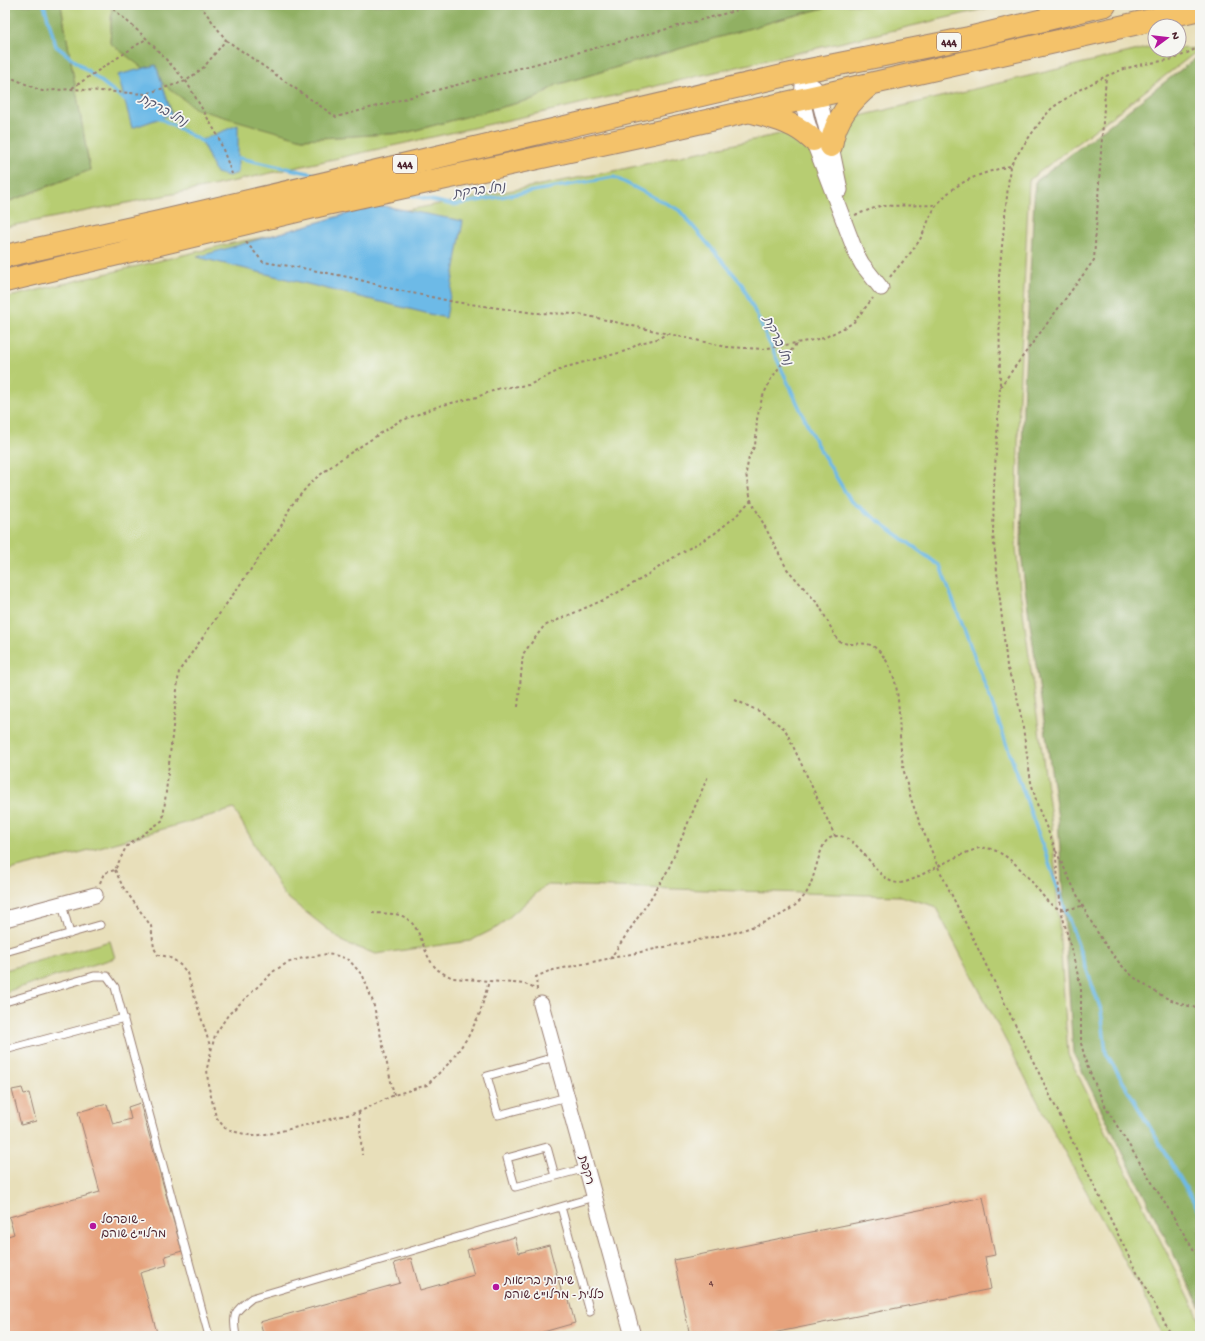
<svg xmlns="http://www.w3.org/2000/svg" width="1205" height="1341" font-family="'Gochi Hand','Playpen Sans Hebrew',sans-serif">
  <rect width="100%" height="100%" fill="#f6f6f2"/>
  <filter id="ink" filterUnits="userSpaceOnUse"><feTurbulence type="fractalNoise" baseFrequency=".025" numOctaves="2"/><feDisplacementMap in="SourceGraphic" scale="8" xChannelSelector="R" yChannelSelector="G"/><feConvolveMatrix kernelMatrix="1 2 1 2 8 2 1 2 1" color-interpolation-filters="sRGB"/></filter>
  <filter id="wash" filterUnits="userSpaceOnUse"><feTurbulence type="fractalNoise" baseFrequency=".012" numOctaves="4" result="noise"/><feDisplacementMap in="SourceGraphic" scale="16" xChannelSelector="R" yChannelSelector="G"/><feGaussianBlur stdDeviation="0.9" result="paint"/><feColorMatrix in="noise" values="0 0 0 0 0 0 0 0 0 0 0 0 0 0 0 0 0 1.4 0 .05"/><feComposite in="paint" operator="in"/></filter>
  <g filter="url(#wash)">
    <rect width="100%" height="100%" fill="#e8dfba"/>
    <path fill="#b7cd72" stroke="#80764e" d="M61,5H112L110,43L302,139L405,133L536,98L556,85L778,20L835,5H1001L558,109L208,187L5,227V203L90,170Z
      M1155,46V50H1179V48L1200,49L1029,180L1019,395L1016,547L1020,590L1052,825L1068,1055L1200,1320V1336H1163L1142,1292L1058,1140L935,906L900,896L546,885L498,927L470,941L376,954L345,943L284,895L234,809L82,852L5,871V298L233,243L614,171L856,117Z
      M110,941L115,958L5,992V970Z"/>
    <path fill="#91b064" stroke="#6e6848" d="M5,5H61L90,170L5,203Z
      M112,5H835L778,20L556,85L536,98L405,133L302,139L196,109L110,43Z
      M1200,55V1307L1073,1053L1058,819L1025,588L1021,551L1023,407L1035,182Z"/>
    <path fill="#6dbae7" stroke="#5c6c89" d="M156,65L172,114L132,128L118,75Z
      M238,125V173L229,176L216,173L201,140Z
      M378,205L463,221L446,318L197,257Z"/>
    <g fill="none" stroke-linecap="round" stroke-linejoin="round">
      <path stroke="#6dbae7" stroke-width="3.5" d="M44,5L56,46L121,97L128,101
        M156,116L205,143
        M234,157L318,175
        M410,195L453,205L614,177L679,210L742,284L816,443L850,500L940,566L992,703L1101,1010L1106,1053L1200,1212"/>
    </g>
    <g id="blocks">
      <path fill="#e6a27c" d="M22,1088L24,1094L29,1093L36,1121L21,1125L12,1090Z
        M140,1103L182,1251L165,1256L167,1265L140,1273L158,1336H5V1237L14,1234L9,1217L100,1192L78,1112L107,1104L113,1124L131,1119L128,1107Z
        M983,1197L995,1255L985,1257L991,1289L758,1336H690L674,1260Z
        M515,1237L519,1253L549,1245L562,1294L567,1293L575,1323L529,1336H264L260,1322L400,1283L394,1263L411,1258L420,1290L474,1275L467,1250Z"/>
    </g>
  </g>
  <g filter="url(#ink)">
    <use href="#blocks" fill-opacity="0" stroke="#997f72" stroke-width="1"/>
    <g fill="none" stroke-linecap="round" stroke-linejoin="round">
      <g stroke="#997f72" stroke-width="9">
        <path id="lane" d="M62,904L70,934
          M5,952L100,925
          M5,1002L94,976H107L115,987L209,1336
          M5,1050L124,1018
          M555,1057L487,1076L498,1115L567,1097
          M555,1176L547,1147L507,1158L515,1187L586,1168
          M561,1207L590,1312
          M236,1336C232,1313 234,1312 252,1298L594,1197"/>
      </g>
      <g stroke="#997f72" stroke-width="17">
        <path id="street" d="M804,71L802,99L807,121L813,140L856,253L862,264L881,288
          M814,87L818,95L831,146L840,190
          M5,919L95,895
          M541,1004L633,1336"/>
      </g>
      <g stroke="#997f72" stroke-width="24">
        <path id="primary" d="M752,112C775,118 796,123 813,140
          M831,146C835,119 850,101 871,84
          M5,256L159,222L804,71L969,38L1105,5
          M5,281L326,204L680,127L1200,9"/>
      </g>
      <path stroke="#997f72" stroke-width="2" stroke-dasharray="3 3" stroke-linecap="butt" d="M109,5L147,39L186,81L218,136L232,174
        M226,40L336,117L757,5
        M1200,47L1174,59L1139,65L1124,69L1106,76L1077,91L1052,108L1043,118L1025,143L1010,166L999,276L1000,387L994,485L993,534L1007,666L1017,697L1022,721L1031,782L1038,807L1055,848L1061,910L1081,987V1043L1087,1066L1106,1108L1200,1260
        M5,71L7,76L42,91L71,89L145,94L186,81L204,67L226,40L200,5
        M72,88L146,39
        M855,215L880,206L936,205
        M246,242L263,262L302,268L353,278L393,289L455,302L535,313L579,314L727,347L763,349L824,338L853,323L873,298
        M890,277C899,265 911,254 919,241C926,230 929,215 937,205C955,181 982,173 1010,166
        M796,344L771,379L762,398L757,419L756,437L755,445L749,457L746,473L748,486L751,500L787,569L819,605L838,641C842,642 846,644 850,644C862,644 868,641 878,650C901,674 898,706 900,736C901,754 903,771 908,788C915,815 928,841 938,867L1134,1267L1172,1336
        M1000,387L1094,260L1106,76
        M735,700L761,712L785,729L835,836
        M518,707L523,654L544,626L608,598L641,579L679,554L714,534L736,516L751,500
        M1056,851C1076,892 1094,936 1125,969C1137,981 1158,995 1174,1001C1182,1005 1191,1006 1200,1009
        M115,870L123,887L151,926L154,948L158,955C171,956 180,963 187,973L211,1049
        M100,883L104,873L115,870L126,847L163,820L179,671L280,528L291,506L312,481L341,459L398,422L439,406L477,397L500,388L529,385L566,367L626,351L640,343L657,339L667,334
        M372,913C383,914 397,912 406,918C423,929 422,953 435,967C439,972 447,975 453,978L525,984L537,990
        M610,959L649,901L668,870L708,776
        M537,990L536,977L549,971L737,932C760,924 789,916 805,895C816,880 818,844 830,838C854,825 873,876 893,882C901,885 912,880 919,876C935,868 951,859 968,852C972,851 976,849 979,848C1007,845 1033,884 1048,902C1061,913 1068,909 1082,906
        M394,1095L373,1002L363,976L349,960L339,956L327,954L299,959L287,963L274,971L228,1015L215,1035L207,1068L208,1084L216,1117L225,1128L236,1132L253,1136L273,1133L359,1112L394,1095L427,1085L451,1061L468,1037L480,1013L489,981
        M359,1112L362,1155"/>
      <use href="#lane" stroke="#fff" stroke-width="7"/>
      <use href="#street" stroke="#fff" stroke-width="15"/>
      <use href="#primary" stroke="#f4c26a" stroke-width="22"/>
    </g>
  </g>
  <g fill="#b5179e" stroke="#f6f6f2" stroke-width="1.5">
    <circle cx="93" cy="1226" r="4"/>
    <circle cx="496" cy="1287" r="4"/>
  </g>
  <g text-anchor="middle" stroke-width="3.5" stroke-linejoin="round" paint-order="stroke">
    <g font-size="10" fill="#71403f">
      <text x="711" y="1286">4</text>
    </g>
    <g fill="#f6f6f2" stroke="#7e6067" stroke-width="1">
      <rect x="937" y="33" width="24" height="18" rx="3"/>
      <rect x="393" y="155" width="24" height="18" rx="3"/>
    </g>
    <g font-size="11" font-weight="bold" fill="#4a1f2b">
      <text x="949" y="46">444</text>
      <text x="405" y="168">444</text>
    </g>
    <g font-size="12" fill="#4a1f2b" stroke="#f6f6f2">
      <text transform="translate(587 1170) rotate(75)" y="4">רקפת</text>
    </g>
    <g font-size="12" fill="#4a1f2b" stroke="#f6f6f2" text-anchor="start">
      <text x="101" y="1223">שופרסל -<tspan x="101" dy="14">מרלו"ג שוהם</tspan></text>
      <text x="504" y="1284">שירותי בריאות<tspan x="504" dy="14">כללית - מרלו"ג שוהם</tspan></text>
    </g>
    <g font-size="13" font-style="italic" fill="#56556d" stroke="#f6f6f2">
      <text transform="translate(164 109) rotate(29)" y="5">נחל ברקת</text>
      <text transform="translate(479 189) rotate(-8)" y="5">נחל ברקת</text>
      <text transform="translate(779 340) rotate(65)" y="5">נחל ברקת</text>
    </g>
  </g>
  <rect width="1205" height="1341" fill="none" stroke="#f6f6f2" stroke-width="20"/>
  <g transform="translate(1167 38) rotate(75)"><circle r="19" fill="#f6f6f2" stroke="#b1a0a2"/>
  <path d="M0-3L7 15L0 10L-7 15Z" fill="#b5179e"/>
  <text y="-6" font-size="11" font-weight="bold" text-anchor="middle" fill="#4a1f2b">N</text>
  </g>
</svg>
